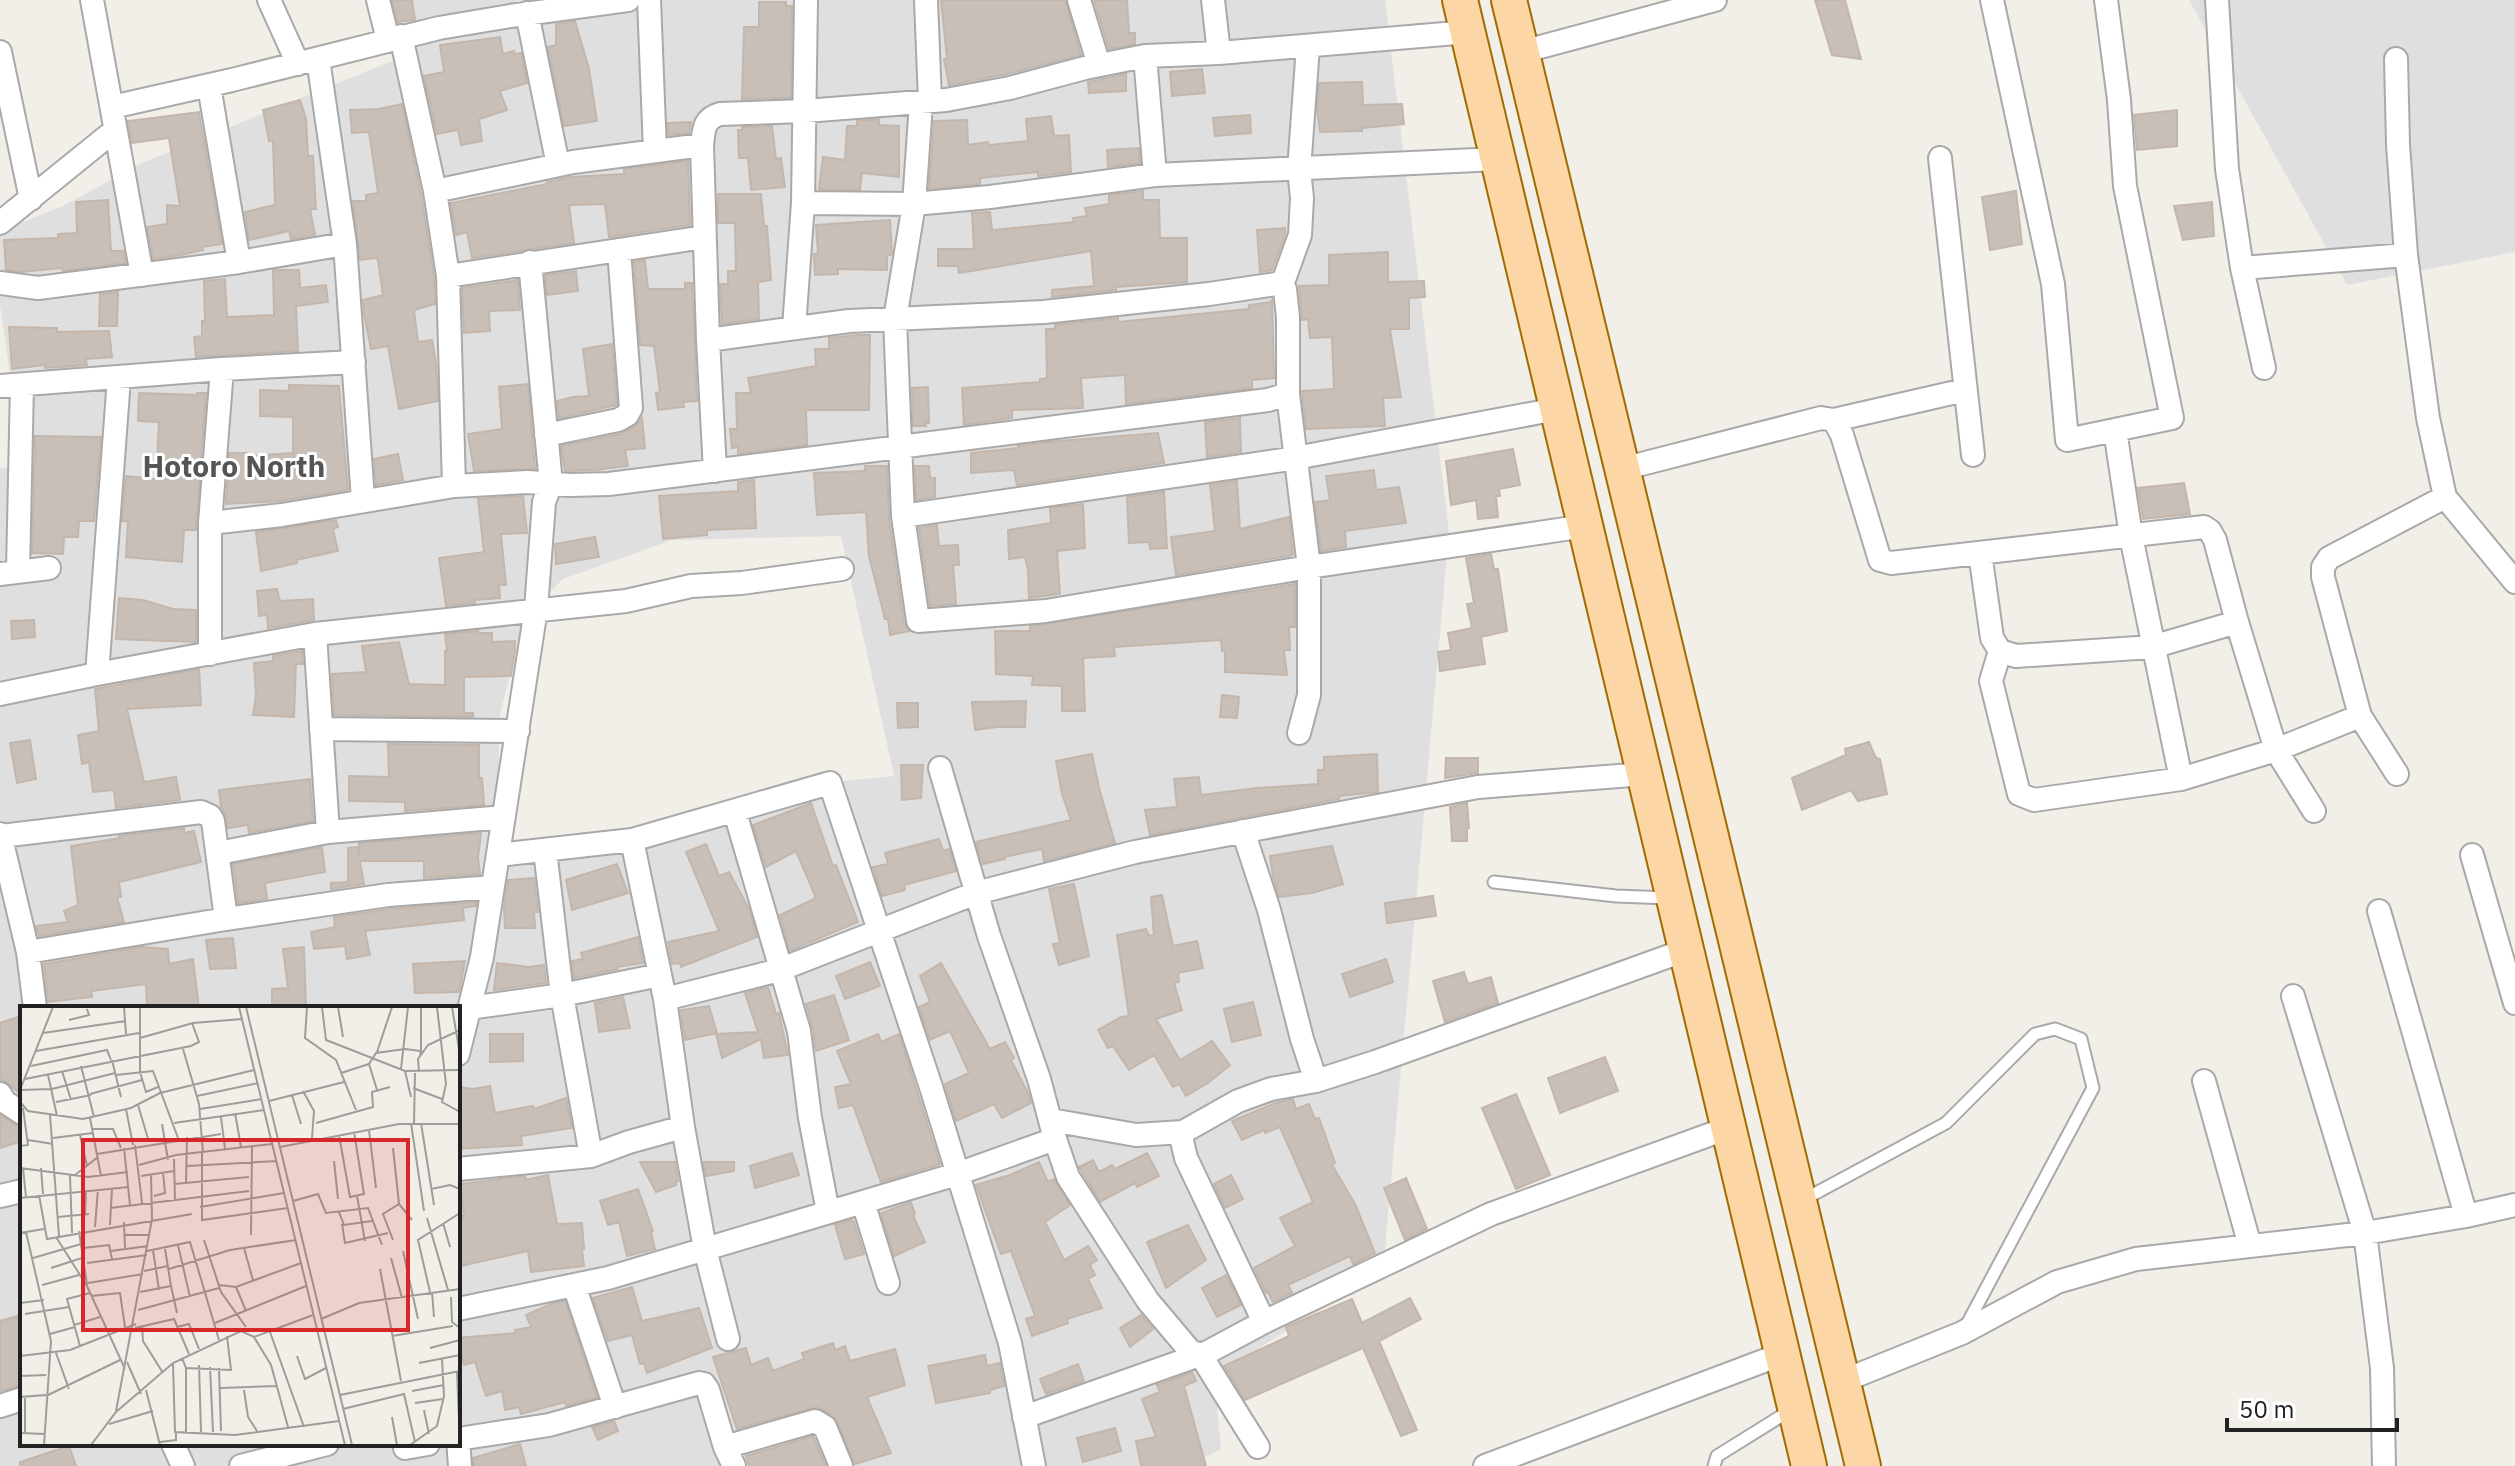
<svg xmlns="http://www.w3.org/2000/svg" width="2515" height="1466" font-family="'IBM Plex Sans',sans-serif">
  <rect width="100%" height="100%" fill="#f2efe9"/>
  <path fill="#e0dfdf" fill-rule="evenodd" d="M387,0H1385L1449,533L1383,1271L1214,1376L1221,1449L1188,1466H0V468H23L0,305V231L63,206L142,163L404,56ZM841,536L894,776L792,786L499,865V719L524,618L563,579L672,540ZM22,1008H458V1444H22Z
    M2189,0H2515V252L2347,285Z"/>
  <path fill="#c7bfb8" stroke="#c4b6ab" stroke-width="2" d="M392,0H412L415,20L398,22Z
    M941,0H1065L1081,55L1007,74L949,85L944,59L947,58Z
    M1094,0H1127L1129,33H1135V44L1109,49Z
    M1815,0H1845L1861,59L1832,55Z
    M759,2H786V6H792L791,98L742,99L744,27H759Z
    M575,21L589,69L597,121L564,126L548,47L556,45V24Z
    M500,37L503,54L514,51L515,54L521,53L527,83L500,91L507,110L479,119L482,141L461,145L458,130L437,134L424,76L444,72L440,45Z
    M1202,69L1205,93L1172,96L1170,72Z
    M1126,74V91L1089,93L1088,82Z
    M1362,82L1363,105L1402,104L1404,124L1362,128V131L1320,132L1317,109L1319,83Z
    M300,100L306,119L308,156H313L316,209H310L315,235L291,239L289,231L249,240L245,212L275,205L273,141H269L263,110Z
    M402,104L421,194L434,277L435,304L414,310L418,342L432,340L436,363L438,401L399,409L388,346L371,349L364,314L363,300L383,295L378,260L376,258L360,260L353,201H366V195L378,193L369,132L352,133L350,110L379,109Z
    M2177,110V146L2137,150L2134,115Z
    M199,112L222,244L202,247L203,250L181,255L153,259L147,227L167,224V205L180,206L169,138L132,143L128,121Z
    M1250,115L1251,133L1215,136L1213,118Z
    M1051,116L1054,136L1069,135L1071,172L1038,176V172L980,178V184L929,189L934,121L967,120L968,145L988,142L989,145L1028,141L1026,119Z
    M879,119V125L899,126V177L862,173L860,190L819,189L823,157L845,160L847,126H857V121Z
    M691,122L689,133L668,135V123Z
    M772,126L776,159L781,158L785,187L751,190L748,158H739L738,130H742V127Z
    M1139,148L1140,163L1108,167L1107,150Z
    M688,161L690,225L609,237L605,204L569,205L574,243L472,258L467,232L456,235L451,203L547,184V182L571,177L624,174V169Z
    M1143,191V200H1159L1160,238H1187V282L1116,287V290L1052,297V290L1094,286L1091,251L959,273L958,266H938V249H974L972,213L990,212L992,230L1074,222L1073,218L1087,216L1085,208L1109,204V195Z
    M2016,191L2022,244L1990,250L1982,197Z
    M718,194H761L764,226H767L771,280L758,282L759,319L722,324L720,284H728V271H736L735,223H718Z
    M108,200L111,251H123L126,263L63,271L61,268L21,272L6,270L4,240L58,238V234L77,233L76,202Z
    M2212,202L2214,236L2183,240L2174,206Z
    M890,220L892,254L887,256V270L838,269V274L815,275L814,254H818L816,225Z
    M1285,228V235L1272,270L1260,272L1257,230Z
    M1388,252V282L1424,281L1425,297L1409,298V329H1390L1401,397L1383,398L1385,426L1306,429L1302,391L1334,389L1332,337L1310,338L1308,319L1302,320L1299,286L1329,285V255Z
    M645,260L648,289H685V283H692L697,401L683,402L684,407L658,410L656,393L660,392L654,346L640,345L634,262Z
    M273,270H299L300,288L326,285L328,302L296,306L298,351L196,357L194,337L202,336V321H205L204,281L225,279L227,317L274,315Z
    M576,271L578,291L547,295L545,275Z
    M518,280L520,310L489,311L490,331L464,333L462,288Z
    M118,292L117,326H99L100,294Z
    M1272,299L1274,378L1252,380V388L1126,404L1125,375L1081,378L1083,408L1012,410V418L964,425L962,388L1040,382V379L1047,378L1046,329H1055V325L1118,318V322L1249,309V305L1271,302Z
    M9,327L57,328V332L109,331L112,357L86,359L87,365L45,368V365L12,369Z
    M858,335H870L869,410H806L807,445L738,454V447L732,448L730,429H737L736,393H751L748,378L816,366L815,349H829V338Z
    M612,344L617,405L559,418L557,401L573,397L589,396L583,349Z
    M528,384L535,469L474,471L468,434L502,429L499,387Z
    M289,385L339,386L348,490L280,501L226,504L229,453H247V456L293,453V417L260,416V390L289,391Z
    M928,387L929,423H925L926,426H913L912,388Z
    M139,393L197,395V393H206L196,530H184L182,562L126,557L128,521H122L126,476L156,479L159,422L138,421Z
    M642,418L645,448L625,450L628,466L595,470L565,471L561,446L621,434L634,427Z
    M1240,418L1241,452L1207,457L1205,422Z
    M1158,433L1164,463L1017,485L1014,470L971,473V453L1019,448L1018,446L1046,442Z
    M35,436L101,437L94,521H79L78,537H64L63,554L32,553Z
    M1513,449L1520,485L1499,489L1500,496H1496L1498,517L1478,519L1476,500L1451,505L1446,461Z
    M398,454L403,480L376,485L374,459Z
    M865,466H887L889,518L904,623L909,631L890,635L888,619H885L869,556L866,512L817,515L814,473L865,471Z
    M915,466H929L930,478H935V497L916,500Z
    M1374,470L1376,490L1399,487L1406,523L1345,531L1346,547L1321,551L1315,502L1330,500L1326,476Z
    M754,480L756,528L707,530V535L663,539L659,496L738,491V482Z
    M1237,481L1240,529L1289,517L1293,555L1176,575L1171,537L1215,531L1210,485Z
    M2184,483L2190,514L2143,519L2138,488Z
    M1164,492L1167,548L1150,549L1149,542L1129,543L1127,497Z
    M523,496L527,533L501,534L506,585H499L500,598L475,600V603L446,606L439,558L484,552L478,499Z
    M1083,504L1085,548L1057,551L1060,594L1029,598L1028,570L1025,557L1009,559L1008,530L1051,523L1050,508Z
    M336,520L338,527L333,529L338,551L296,560L297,563L261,571L256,532Z
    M937,525L939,546L958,545L959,565H953L956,604L930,606L919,528Z
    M595,537L599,557L556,564L555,544Z
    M1491,554L1494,569H1498L1507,631L1481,637L1485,664L1440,671L1438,652L1451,650L1448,633L1472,628L1467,604L1474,603L1466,558Z
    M1295,584V627H1289L1290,650H1284L1287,675L1225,672V651H1222L1221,640L1114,647L1115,656L1083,658L1085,711H1062V686L1032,685L1033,676L996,674L995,631H1030V626Z
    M277,589L280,601L313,599L314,620L268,628L267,615L259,616L257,591Z
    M119,598L143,600L173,609L196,610V642L116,639Z
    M34,620L35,637L12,639L11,621Z
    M478,631L479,633H492V642L515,641V651L511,676L464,677V713H473V717L334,715L332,674L366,672L362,646L399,642L409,684L445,685V651H447L445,634Z
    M302,651L303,664H296L294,717L253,715L256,696L254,663L273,661V656Z
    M199,669L201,705L127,709L144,782L176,777L180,800L116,808L114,790L93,792L89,762L82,764L78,735L99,731L95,689Z
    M1222,695L1239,697L1237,718L1220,717Z
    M1026,701L1025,727H997L975,730L972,702Z
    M897,703H918V727L898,728Z
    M30,740L36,779L17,783L10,743Z
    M1869,742L1876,758L1880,759L1887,794L1858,801L1851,790L1802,810L1792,778L1846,755L1845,749Z
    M388,744L479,745V778H482L484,805L405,811V802L349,801V776L389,777Z
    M1092,754L1099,788L1115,843L1044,861L1042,849L1004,857L1005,859L983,864L976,842L1071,820L1062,794L1056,761Z
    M1377,754L1378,792L1339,796V799L1150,835L1145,810L1177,807L1174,779L1199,777L1201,795L1257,788L1318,784V770H1324V757Z
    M1446,758H1478V773L1445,778Z
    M901,765H923L921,798L902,800Z
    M310,779L313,821L249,833L248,825L228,828L225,814L221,808L219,790Z
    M811,803L833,866L836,865L858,922L790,951L780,915L816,898L796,851L766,867L753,825Z
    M1467,803L1469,828H1467V841H1452L1450,807Z
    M184,828V833L194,831L201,862L119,882L121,897H117L124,922L39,936L36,926L68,922L64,911L78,905L71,846L120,838L119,836Z
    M481,833L478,858L480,874L424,878V861H360L364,884L331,889V883L348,882V848L358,847L359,856V843Z
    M939,839L943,851L949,849L956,871L904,885L905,890L882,896L873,867L888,864L885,853Z
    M706,844L719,876L729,872L749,909L757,937L681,967L680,963L672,964L668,942L719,931L686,852Z
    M1332,846L1343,884L1312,893L1279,897L1273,876L1270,856Z
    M322,847L325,872L265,883L267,899L238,903L233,864Z
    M617,864L628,893L572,910L566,880Z
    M534,878L538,912H534L535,928H505L504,908L508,880Z
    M1074,884L1089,956L1059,965L1053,944L1060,943L1049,889Z
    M1162,895L1173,946L1197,941L1203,968L1178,973L1179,982L1174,983L1182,1010L1156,1019L1180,1060L1212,1041L1230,1065L1208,1083L1186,1096L1179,1084L1173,1087L1154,1055L1129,1070L1113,1046L1108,1048L1098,1030L1121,1017L1129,1016L1117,935L1146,929L1149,936L1154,935L1151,897Z
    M1433,896L1436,916L1387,923L1385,903Z
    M476,902V906L463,908L464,920L365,931L370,955L347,959L345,946L314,949L311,932L335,927L334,917L390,909Z
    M638,937L643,963L617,967L618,969L574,978L572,961L583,959L581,953Z
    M233,938L236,968L210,969L206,940Z
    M141,947L168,949L169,964L193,959L199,1008H147L146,984L91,991L92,997L48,1002L44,964Z
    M304,947L306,1008H272V989L288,988L283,949Z
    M1386,959L1393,982L1350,997L1342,974Z
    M465,961L459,992L415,993L413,964Z
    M870,962L880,986L845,999L836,976Z
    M497,963L529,967L544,965L546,983L494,990Z
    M941,963L990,1049L1005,1042L1014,1058L1011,1060L1028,1093L1031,1103L1002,1118L994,1104L956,1121L945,1084L969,1073L950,1031L930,1040L919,1007L930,1002L920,976Z
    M1464,972L1468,984L1491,977L1498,1003L1445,1022L1433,981Z
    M768,987L776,1014L779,1013L788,1055L764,1058L761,1039L722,1058L716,1034L758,1032L745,993Z
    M834,995L849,1040L816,1051L813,1029L806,1004Z
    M623,997L630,1028L599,1032L595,1003Z
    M1253,1002L1261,1035L1232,1042L1224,1009Z
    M709,1006L717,1033L685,1040L681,1010Z
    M18,1017L22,1029V1096L7,1082L0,1080V1023Z
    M490,1034H523V1061L490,1062Z
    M878,1034L881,1042L899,1034L940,1164L881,1182L853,1105L839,1108L835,1087L851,1084L837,1051Z
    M1605,1057L1618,1091L1560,1113L1548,1078Z
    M490,1086L495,1113L533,1106L534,1109L566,1098L572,1128L521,1136L522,1145L458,1149L460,1087L473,1089Z
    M1516,1094L1550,1175L1516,1189L1482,1108Z
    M1293,1099L1296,1109L1309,1104L1315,1119L1319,1118L1335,1163L1332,1165L1355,1204L1375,1253L1353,1264L1350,1256L1288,1285L1292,1293L1273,1302L1268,1292L1266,1293L1254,1268L1295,1246L1280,1218L1313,1202L1280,1127L1265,1133L1264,1130L1242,1140L1232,1121L1275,1103Z
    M0,1115L20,1127L22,1141L0,1148Z
    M792,1153L799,1175L755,1188L750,1166Z
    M1147,1153L1159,1176L1137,1187L1135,1183L1100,1202L1079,1167L1093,1160L1099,1172L1112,1165L1115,1169Z
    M640,1162H675L678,1181H676V1185L656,1192Z
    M703,1162H734V1171L706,1176Z
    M1039,1162L1048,1182L1054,1179L1070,1205L1045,1222L1064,1260L1088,1246L1097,1260L1090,1265L1095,1275L1088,1279L1102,1308L1067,1319L1068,1323L1032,1336L1026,1319L1035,1316L1011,1251L1001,1254L976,1185L1010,1175Z
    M548,1175L557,1224L582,1223L584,1249H582L584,1266L531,1272L528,1251L461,1266L459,1216H464L460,1184L525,1176L526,1180Z
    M1231,1175L1243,1199L1225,1208L1214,1184Z
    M1406,1178L1427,1229L1405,1240L1384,1188Z
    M638,1189L653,1231L651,1232L655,1249L627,1256L619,1222L608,1225L600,1201Z
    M911,1202L915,1214L913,1215L925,1242L894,1256L881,1213Z
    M852,1220L854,1222L864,1254L845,1259L835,1225Z
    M1188,1225L1206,1260L1166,1288L1147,1242Z
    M1226,1275L1241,1305L1217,1317L1202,1288Z
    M632,1287L642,1321L699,1308L712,1348L647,1373L644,1363L640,1364L632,1335L608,1341L593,1298Z
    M1410,1298L1421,1319L1379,1341L1417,1430L1401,1436L1363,1348L1245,1400L1224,1366L1289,1336L1286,1327L1352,1299L1362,1323Z
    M565,1301L597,1397L566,1406L565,1402L521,1414L519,1407L505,1410L502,1391L486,1396L475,1362L464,1365L458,1338L516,1333L515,1330L531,1327L526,1315L551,1304Z
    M1141,1315L1153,1329L1130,1347L1120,1328Z
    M17,1316L22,1334V1385L0,1391V1321Z
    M833,1343L835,1350L845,1346L850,1361L895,1349L905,1385L867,1397L891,1453L855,1464L837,1421L832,1415L817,1407L737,1429L713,1357L746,1348L751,1365L768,1358L773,1371L804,1359L802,1353Z
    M985,1355L987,1366L1000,1363L1004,1386L990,1390V1393L936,1403L928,1366Z
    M1078,1364L1084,1381L1046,1394L1040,1379Z
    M1192,1372L1196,1381L1184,1386L1206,1466H1141L1136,1441L1156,1437L1142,1399L1160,1392L1157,1385Z
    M614,1421L618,1431L598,1440L592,1427Z
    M1115,1428L1121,1451L1083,1462L1077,1438Z
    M813,1436L826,1466H749L746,1456Z
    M520,1444L526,1466H474L473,1458Z
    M69,1446L76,1466H20V1462Z"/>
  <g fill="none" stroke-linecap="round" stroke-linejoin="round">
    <g stroke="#a9a9a9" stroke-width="15">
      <path id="service" d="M1494,882L1616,896L1669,898
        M1803,1200L1946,1123L2035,1034L2055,1029L2081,1039L2093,1088L1965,1328
        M1714,1466L1717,1456L1791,1410"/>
    </g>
    <g stroke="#a9a9a9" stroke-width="26">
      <path id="minor" d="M92,0L142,275
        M269,0L298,64
        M378,0L388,40
        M649,0L655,151
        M926,0L930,101
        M1079,0L1099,65
        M1213,0L1219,53
        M1992,0L2053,284L2067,440L2172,418L2125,186L2119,100L2106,0
        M2217,0L2227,169L2242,268L2264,368
        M527,13L558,165
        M401,36L435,191L448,276L454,486
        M0,52L31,199
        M1522,52L1715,0
        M1145,56L1155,175
        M318,59L345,244L363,500
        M2396,59L2398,145L2406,255L2428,418L2445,497L2515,582
        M209,86L239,262
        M921,103L914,204L895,319L903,516L918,621L1046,611L1309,567L1585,526
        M112,107L232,80L439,28L510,16L628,0
        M1940,158L1973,455
        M435,191L573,162L702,145
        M803,203L914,204L990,197L1155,175L1498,159
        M0,223L115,130
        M2242,268L2406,255
        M448,276L704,237
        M0,283L38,288L239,262L345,244
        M794,328L803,203L806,0
        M708,340L849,321L1044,312L1209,294L1276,284L1282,285
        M0,386L222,369L354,362
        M1834,420L1965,390
        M2115,430L2131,536L2181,779
        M546,435L618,420L627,415L631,408L619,250
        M1622,469L1821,418L1834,420L1842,435L1880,560L1891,563L2204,527L2210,531L2215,540L2237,622L2276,750L2314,811
        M715,471L708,340L702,145C704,130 703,119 720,114L805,111L946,100L1010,88L1085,68L1145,56L1219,53L1468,32
        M903,516L1290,459L1557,409
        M210,523L282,515L454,486L527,482L571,485L609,484L1268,400L1288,394
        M1980,553L1992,638L2000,651L2016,656L2152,647L2237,622
        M18,571L22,385
        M0,574L49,568
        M315,634L328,832
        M2000,651L1991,681L2019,794L2034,800L2181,779L2276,750L2360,716
        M210,654V523L222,369
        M97,674L119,378
        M0,694L97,674L315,634L626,601L691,586L742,583L842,569
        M321,729L518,731
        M1299,733L1309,695V567L1288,394V318L1285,289L1282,285L1300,235L1302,198L1299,170L1308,46
        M940,768L989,936L1039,1079L1055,1139L1068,1177L1148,1301L1191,1352L1200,1354L1258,1447
        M2397,774L2360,716L2323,577V567L2329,558L2445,497
        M735,812L799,1031L810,1118L828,1212
        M1243,831L1269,910L1302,1039L1316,1081
        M0,834L28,952L35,1008
        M1,836L201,812L210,816L213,821L226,919
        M632,840L665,999L683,1127
        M545,850L562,995L591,1156
        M218,853L328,832L504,817
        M498,855L632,840L830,783L931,1087L1010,1343L1034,1466
        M2472,855L2515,1003
        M2379,911L2466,1216
        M28,952L226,919L388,895L493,887
        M2293,996L2365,1233L2382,1368L2384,1466
        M665,999L779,970L976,893L1135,852L1478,787L1644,774
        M469,1008L562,995L660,975
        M458,1054L482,957L536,609L544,502L551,484L530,262
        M2204,1081L2250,1246
        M0,1094L5,1102L22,1113
        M1051,1120L1136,1135L1183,1132L1238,1101L1271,1089L1316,1081L1375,1062L1686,950
        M1183,1132L1182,1141L1186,1158L1264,1322
        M458,1169L591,1156L629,1142L683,1127L705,1249L728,1339
        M0,1196L22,1191
        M863,1202L888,1283
        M574,1285L615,1407
        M458,1309L608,1278L957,1174L1055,1139
        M1843,1381L1962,1333L2057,1282L2136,1259L2365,1233L2466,1216L2515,1205
        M0,1406L22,1399
        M1024,1417L1208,1352L1264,1322L1491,1214L1728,1128
        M458,1439L549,1425L699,1383L704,1384L708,1390L725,1447L734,1466
        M458,1439L460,1466
        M173,1444L183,1466
        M725,1447L815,1421L825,1427L841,1466
        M405,1448L428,1444
        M241,1466L327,1444
        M1485,1466L1782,1354"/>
    </g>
    <g stroke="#a06b00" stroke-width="38">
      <path id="primary" d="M1460,0L1809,1466
        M1509,0L1863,1466"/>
    </g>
    <use href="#service" stroke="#fff" stroke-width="11"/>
    <use href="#minor" stroke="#fff" stroke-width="22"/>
    <use href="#primary" stroke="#fcd6a4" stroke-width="34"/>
  </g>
  <g text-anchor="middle" stroke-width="6" stroke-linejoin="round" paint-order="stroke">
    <g font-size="30" font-weight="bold" fill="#555" stroke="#fff">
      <text x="234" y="477">Hotoro North</text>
    </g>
  </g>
  <g transform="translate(20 1006)">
    <rect width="440" height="440" fill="#f2efe9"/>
    <path fill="none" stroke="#9f9d99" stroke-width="2" d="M104,1L106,28M120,1V66L126,86L138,81M219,1L325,439M226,1L332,439M287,1L285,32L316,54L336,104M302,1L306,34L385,65L440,64M318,1L323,31M401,1V45M417,1L426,78L422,96L440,106M432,1L440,49M49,14L69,9L67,3M23,27L106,15M120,32L173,17L222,13M163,43L179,98L183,147M16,45L119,27M357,46L372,1M92,54L101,91M11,60L87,44L91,54M61,60L74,111M381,63L388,1M42,65L51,94M385,65L391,91M399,66L398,53L408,39L440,24M321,67L349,58M28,69L37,110M96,69L133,65L158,132M5,73L171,40L179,36L172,17M393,82L422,93M0,84L32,83L95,67M0,84L33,1M357,84L349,58L356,47L385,43L401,45L400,49M283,85L294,105L292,132M70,88L122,74M272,89L281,118M177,90L238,77M249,95L324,76M0,96L8,105L63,113L111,102L140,87L234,64M36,96L71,89M118,99L129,136M106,103L113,139M180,103L242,93M215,107L221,141M30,109L39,230M201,111L205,143M70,112L81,170M154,117L244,104M296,117L353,101L352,86L370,81M391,117L404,205M394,117L395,67M401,117L414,199M142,118L148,154M73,123H93L101,142M349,124L356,182M60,129L67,160M319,129L330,191L344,188L334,126M33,132L73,127M8,134L33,138M115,139L122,197M0,140L8,139L3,102M260,141L379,118H440M104,142L110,199M373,142L379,198L392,214M182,147V214L268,202M77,148L201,128M154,153L155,195M314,155L318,193M119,159L156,149L252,138M167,160L257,155M0,162L68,171L108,166M3,162L6,191M21,162L23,188M50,169L52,227M55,169L78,151M121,170L154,165M166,177L167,131M154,178L229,171M411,183L430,179L440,183M19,189L27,233L172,208M134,190L145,187L143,166M337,190L345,235M0,192L109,181M273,195L298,188L306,207L348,202L362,239M180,201L264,187M90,202L229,185M319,206L324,219L352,215M65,208L66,184M38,211L69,208M407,212L428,284M104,216L105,242M423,217L430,241M322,218L325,237L368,227M90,219L92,182M75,221L78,183M59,225L67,279M6,226L31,335L24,439M0,227L24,223M104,229H130M231,229L232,140M36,231L67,280L105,363M184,234L201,286L226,321M373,234L363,208L379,198M158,239L170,291M63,242L89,239L92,253M224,242L233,274M145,243L151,280M133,244L139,284M91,245L128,240M127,245L170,236L199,334M383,245L398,313M13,252L61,238M371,252L382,292M67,257L127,249M31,262L65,251M149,263L210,244L276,234M360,263L381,375M124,265L148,260M68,277L123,268M22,279L59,269M199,279L216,281L281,257M216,281L226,305M120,286L151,280L157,307M410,286L398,234L440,207M412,286L414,311M71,290L100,287L105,321M431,291L432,316L440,322M0,297L24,294M118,304L199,282M5,308L49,301M301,313L339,297L440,283M195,317L286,280M54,319L80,311M122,320L123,335L143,367M157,321L169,318L179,343M115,322L154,313L169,348M250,326L284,421M30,328L55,321M372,330L433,320M234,331L251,359L268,421M60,340L47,293L70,287M410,342L440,334M36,347L49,383M0,350L50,344L116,318M277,350L285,373L306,362M162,352L166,362L211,364L207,330M107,356L121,388M399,357L440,349M153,358L155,426L215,429L319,415M179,359L181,426M190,361L193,426M166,362V426M199,362L201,425M437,365L439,415M0,370L26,369M200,382L257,380M126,384L140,439M224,384L228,411L237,425M392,385L424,379M320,389L440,365M26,390L100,354M0,391L26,389M395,397L423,393M323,403L384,388L395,436M404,404L409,428M96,405L132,213L131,168M372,411L377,439M89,418L133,405M0,427L25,428M5,427V391M140,436L156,434V426M71,439L96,406L153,357L221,325L234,331L293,309M390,439L417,420L424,390L422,353"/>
    <path fill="#d62828" fill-opacity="0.15" stroke="#d62828" stroke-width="4" d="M63,134H388V324H63Z"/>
    <rect width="440" height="440" fill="none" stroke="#222" stroke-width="4"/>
  </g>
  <path d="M2227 1418v12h170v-12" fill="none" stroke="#222222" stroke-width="4"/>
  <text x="2239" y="1418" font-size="24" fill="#222222" stroke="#ffffff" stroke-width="6" paint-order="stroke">50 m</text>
</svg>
